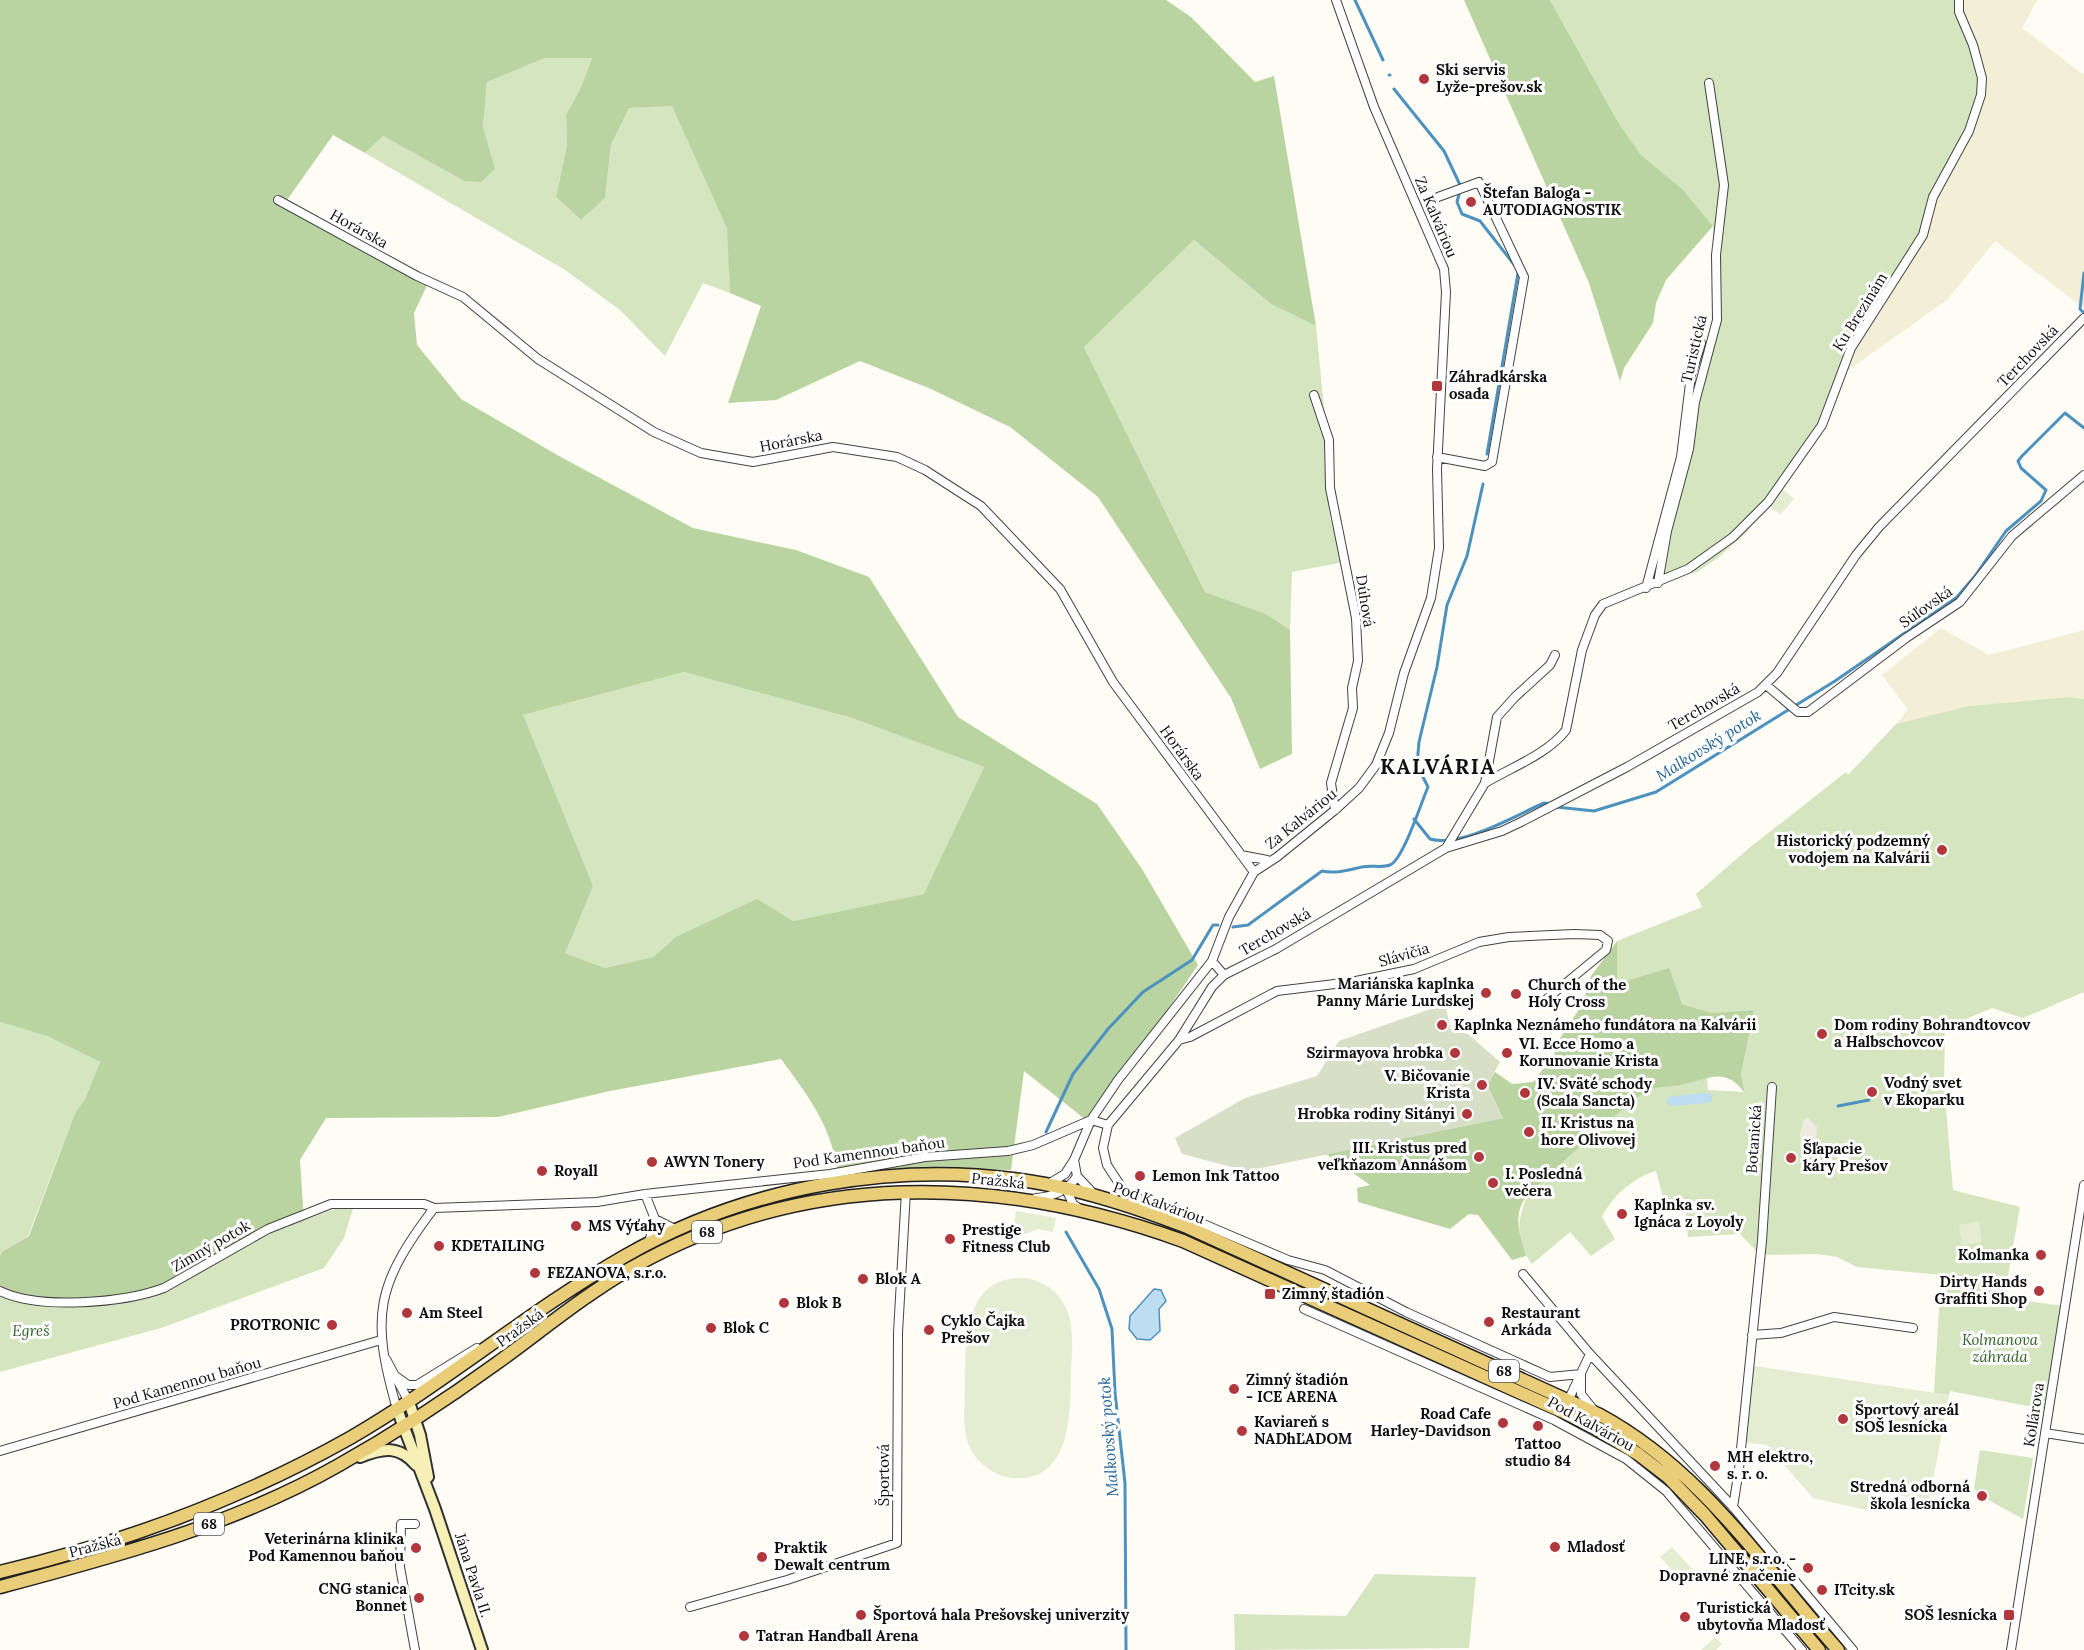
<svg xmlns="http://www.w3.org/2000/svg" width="2084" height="1650" font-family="Lora,serif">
  <rect width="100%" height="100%" fill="#fefcf4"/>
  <path fill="#f2efd6" d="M1960,0H2037L2022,28L2084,75V308L1995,241L1947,300L1847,371L1870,309L1916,248L1936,194L1969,131L1977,92L1982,81Z
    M1941,628L1989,655L2084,630V699L2069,697L1969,706L1896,724L1908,710L1882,675Z"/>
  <path fill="#d4e5c0" d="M1550,0H1960L1982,81L1977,92L1969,131L1936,194L1916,248L1870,309L1836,402L1805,454L1746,533L1719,557L1697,572L1663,578V551L1715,318L1713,226L1682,190L1641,155L1618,122Z
    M545,58H592L581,87L566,115L567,145L556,197L581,220L605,198L611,145L629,108L672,105L728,228L730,293L703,283L665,356L620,310L565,270L365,153L383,136L464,181L494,169L483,127L487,82Z
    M1194,240L1271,304L1316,326L1327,439L1330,518L1344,562L1292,572L1290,630L1266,614L1205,592L1084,347Z
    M684,672L852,718L984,767L925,894L793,921L676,937L653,957L605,968L565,953L523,715Z
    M2069,697L2084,699V992L2023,1018L1992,1008L1945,1028L1944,1086L1953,1190L2020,1207L2004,1298L2065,1306L2048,1410L1950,1391L1949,1395L1934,1393L1941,1275L1857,1267L1837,1257L1817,1254L1760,1255L1740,1234L1688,1237L1684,1198L1664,1201L1656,1171C1634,1177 1612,1196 1602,1217L1615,1239L1591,1256L1570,1232L1532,1264C1512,1239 1518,1211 1533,1186L1644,1088L1706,1065L1708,1090L1745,1092L1741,1075L1754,1010L1712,1013L1617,984V941L1702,907L1696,894L1748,849L1846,772L1848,775L1896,724L1969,706Z
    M0,1022L47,1036L100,1062L85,1099L75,1113L28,1236L3,1251L0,1256Z
    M355,1202L344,1238L324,1268L161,1328L0,1372V1291L175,1280L230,1246Z
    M1980,1450L2033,1458L2023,1519L1979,1495L1974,1488Z
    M1375,1574L1476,1577L1469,1648L1235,1650L1234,1614L1346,1616Z"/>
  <path fill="#b9d4a1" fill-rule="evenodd" d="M0,0H1166L1191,17L1255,82L1274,76L1316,326L1271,304L1194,240L1084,347L1205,592L1266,614L1290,630L1292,754L1260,769L1231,698L1098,497L1010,427L931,389L860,361L776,400L728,403L761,306L730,293L727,228L672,106L629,108L611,145L605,198L581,220L556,197L567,145L566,115L581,87L592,58H545L487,82L483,127L495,169L481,182L464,181L383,136L365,153L333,135L287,200L352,240L429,281L414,313L417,345L461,399L559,456L693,528L796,550L869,577L958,717L1097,804L1142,869L1198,965L1090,1123L1024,1071L1011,1170L935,1168L839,1180C833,1128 811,1100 781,1059L610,1091L498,1117L326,1118L300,1160L304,1221L230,1246L175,1280L115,1303L30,1301L0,1291V1256L3,1251L29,1236L75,1113L85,1099L100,1062L47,1036L0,1022ZM684,672L852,718L984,767L924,894L793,921L757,899L676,937L653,957L605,968L565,953L593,886L523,715Z
    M1464,0H1550L1618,122L1641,155L1682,189L1713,226L1666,280L1656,303L1653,323L1624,368L1620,381L1589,283Z
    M1617,941V984L1669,968L1682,1004L1712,1013L1754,1010L1741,1075L1745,1093C1724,1065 1708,1080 1680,1085C1670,1087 1657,1086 1648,1090C1634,1097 1528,1191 1522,1203C1514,1221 1521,1239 1526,1256L1512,1260L1478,1215L1469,1214L1450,1229L1358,1202L1357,1188L1370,1185L1326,1154L1503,1118L1487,1085L1495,1072L1512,1084L1533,1082L1554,1055L1559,1040L1583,1003L1591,976Z"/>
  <path fill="#d7dfc6" d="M1445,1004L1451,1030L1468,1034L1500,1062L1487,1085L1503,1118L1247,1171L1182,1154L1175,1138L1245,1098L1317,1076L1339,1041Z"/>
  <path fill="#e4edd1" d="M1782,489L1794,499L1780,515L1769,505Z
    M1016,1211L1056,1218L1053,1232L1037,1229L1012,1240Z
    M1979,1221L1982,1242L1962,1246L1959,1225Z
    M1026,1278C1043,1281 1057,1290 1065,1306C1075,1326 1072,1351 1071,1373C1070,1413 1072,1482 1013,1478C994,1476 978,1464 970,1448C961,1428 965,1405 965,1384C966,1340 963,1275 1026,1278Z
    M1748,1365L1949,1395L1929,1501L1871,1490L1866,1510L1813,1498L1767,1445L1740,1442Z
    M1672,1547L1694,1571L1682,1581L1660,1557Z
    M1715,1637L1722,1644L1716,1650H1701Z"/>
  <path fill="#eeebe2" d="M1807,1117L1817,1127L1816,1143L1805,1153L1801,1145L1800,1135L1803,1121Z"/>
  <path fill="#beddf0" stroke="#4d92bf" stroke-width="1.5" d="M1154,1289L1161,1290L1166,1301L1159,1309L1160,1331L1150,1340L1137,1339L1129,1329L1130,1316Z"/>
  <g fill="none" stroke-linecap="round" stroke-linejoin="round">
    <path stroke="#4d92bf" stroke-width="3" d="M1355,0L1383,60
      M1389,75H1390
      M1394,89L1444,151L1461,187L1457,202L1462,214L1480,221L1516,267
      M2084,273L2080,309L2084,313
      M1487,454L1518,273
      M1556,807L1594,811L1656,792L1835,681L1957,597L1975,576L2006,531L2041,501L2046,490L2021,468L2018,461L2022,456L2065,413L2084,428
      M1414,819L1430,839C1461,848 1516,815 1544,803L1550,804
      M1233,927L1248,925L1322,871C1336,874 1348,870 1362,867C1371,865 1382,868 1390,865C1403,860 1421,803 1428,787L1417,765L1419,742L1437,667L1447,605L1467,556L1483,484
      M1838,1106L1869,1100
      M1046,1132L1073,1074L1108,1029L1143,992L1192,960L1213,925H1218
      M1066,1232L1099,1289L1112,1329L1115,1393L1125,1483L1126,1650"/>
    <path stroke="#beddf0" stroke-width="10" d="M1672,1101L1707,1098"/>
    <g stroke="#434343" stroke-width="10">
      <path id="street" d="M278,200L417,276L463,297L538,359L654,432L701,453L753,462L833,447L897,457L925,470L981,506L1060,589L1113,682L1254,872
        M1314,395L1329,440L1330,488L1356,618L1358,661L1352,688L1353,708L1331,783L1335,810
        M1437,457L1485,466L1492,462L1524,277L1479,182L1438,197
        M1658,583L1667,531L1689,449L1695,402L1717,320L1716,255L1724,185L1709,83
        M1646,588L1681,457L1691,375L1701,343
        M1766,685L1798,712H1808L1906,638L1960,602L2012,536L2084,475
        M1485,783C1510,768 1548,754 1566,730L1582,650L1595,615L1603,604L1688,569L1733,537L1768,502L1822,425L1851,348L1923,235L1933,197L1969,131L1981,95L1982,78L1973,45L1959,12V0
        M1446,848L1485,783L1497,717L1515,697L1550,665L1555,655
        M1241,855L1267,860
        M1212,961L1224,975
        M1179,1040L1190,1037L1277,991L1351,982L1414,969L1479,942L1509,937L1574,934L1600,935L1608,941L1606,950L1543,1002
        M1091,1120L1108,1125
        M1074,1160L1077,1176L1092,1192
        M1050,1183L1065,1174L1074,1160L1091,1120L1118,1080L1212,961L1229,917L1254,872L1277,857L1335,810L1359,788L1376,765L1389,733L1404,673L1431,598L1439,548L1437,469L1446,292L1444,269L1374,107L1336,0
        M1065,1187L1073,1204L1080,1209
        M645,1194L655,1219L649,1242
        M1036,1198C1052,1197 1069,1190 1077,1176
        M655,1219L677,1230
        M1523,1274L1590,1354L1733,1507L1853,1650
        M0,1291C39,1310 123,1303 164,1288L268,1229L331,1204H424L434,1208L597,1202L645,1194L830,1174L925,1157L1008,1151L1033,1145L1091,1120
        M1304,1309L1554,1420L1626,1459L1666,1491L1802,1650
        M1752,1335L1781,1333L1834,1317L1913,1328
        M386,1359L409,1402
        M397,1377L408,1385H417L477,1348
        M1567,1403L1590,1354
        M397,1409C370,1316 376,1285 434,1208
        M1593,1409L1581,1394V1374L1550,1377L1406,1312L1325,1270L1288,1260L1180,1214L1126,1194L1107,1165L1103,1148L1108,1125L1179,1040L1212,987L1224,975L1276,949L1446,848L1502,831L1521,822L1627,767L1758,692L1777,673L1856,555L1879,527L2084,318
        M2045,1433L2084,1439
        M0,1451L381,1340
        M1733,1507L1739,1469L1762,1241L1772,1087
        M690,1607L787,1580L897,1543L898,1333L906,1191
        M415,1650L400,1567L401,1524H415
        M2011,1650L2084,1185"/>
    </g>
    <g stroke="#323232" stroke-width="14">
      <path id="secondary" d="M409,1402L420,1435L428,1477
        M397,1409L435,1509L482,1650
        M360,1457C383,1448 399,1445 416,1465"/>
    </g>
    <g stroke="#212121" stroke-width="15">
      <path id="primary" d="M0,1572C122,1543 240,1500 350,1438C445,1383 529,1311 625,1256C749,1185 904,1158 1045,1184C1093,1193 1141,1209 1187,1227L1600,1415C1703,1471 1762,1565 1838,1650
        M0,1587C116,1556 234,1525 339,1465C394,1434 446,1400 497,1363C540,1332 582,1297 628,1270C803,1169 998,1174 1183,1241L1563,1412L1595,1428L1638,1454L1668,1477L1705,1515L1819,1650"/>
    </g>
    <use href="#street" stroke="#fff" stroke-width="8"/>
    <use href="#secondary" stroke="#f6efb6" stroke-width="10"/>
    <use href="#primary" stroke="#e9cd78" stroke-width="12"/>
  </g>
  <g fill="#b1373d" stroke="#fff" stroke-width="2">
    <circle cx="1424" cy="79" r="6"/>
    <circle cx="1471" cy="202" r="6"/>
    <rect x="1431" y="380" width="12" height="12" rx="3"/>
    <circle cx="1942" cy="850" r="6"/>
    <circle cx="1486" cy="993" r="6"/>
    <circle cx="1516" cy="994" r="6"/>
    <circle cx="1442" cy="1025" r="6"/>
    <circle cx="1822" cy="1034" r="6"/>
    <circle cx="1455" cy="1053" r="6"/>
    <circle cx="1507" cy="1053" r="6"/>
    <circle cx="1482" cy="1085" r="6"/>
    <circle cx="1872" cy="1092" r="6"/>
    <circle cx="1525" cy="1093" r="6"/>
    <circle cx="1467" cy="1114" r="6"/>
    <circle cx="1529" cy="1132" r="6"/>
    <circle cx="1479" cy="1157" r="6"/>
    <circle cx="1791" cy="1158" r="6"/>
    <circle cx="652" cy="1162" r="6"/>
    <circle cx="542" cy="1171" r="6"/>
    <circle cx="1140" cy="1176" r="6"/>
    <circle cx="1493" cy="1183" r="6"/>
    <circle cx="1622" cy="1214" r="6"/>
    <circle cx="576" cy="1226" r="6"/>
    <circle cx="950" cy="1239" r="6"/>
    <circle cx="439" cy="1246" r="6"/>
    <circle cx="2041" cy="1255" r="6"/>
    <circle cx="535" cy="1273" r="6"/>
    <circle cx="863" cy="1279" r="6"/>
    <circle cx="2039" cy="1291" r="6"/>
    <rect x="1264" y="1288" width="12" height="12" rx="3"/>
    <circle cx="784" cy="1303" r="6"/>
    <circle cx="407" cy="1313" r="6"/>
    <circle cx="1489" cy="1322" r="6"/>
    <circle cx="332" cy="1325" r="6"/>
    <circle cx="711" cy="1328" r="6"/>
    <circle cx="929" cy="1330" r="6"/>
    <circle cx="1234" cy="1389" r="6"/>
    <circle cx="1843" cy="1419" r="6"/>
    <circle cx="1503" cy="1423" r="6"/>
    <circle cx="1538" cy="1426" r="6"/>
    <circle cx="1242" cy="1431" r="6"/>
    <circle cx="1715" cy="1466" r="6"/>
    <circle cx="1982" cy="1496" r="6"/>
    <circle cx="1555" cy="1547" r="6"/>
    <circle cx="416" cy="1548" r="6"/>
    <circle cx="762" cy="1557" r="6"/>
    <circle cx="1808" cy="1568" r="6"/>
    <circle cx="1822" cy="1590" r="6"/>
    <circle cx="419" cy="1598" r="6"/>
    <circle cx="861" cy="1615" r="6"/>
    <rect x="2003" y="1609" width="12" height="12" rx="3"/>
    <circle cx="1685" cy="1617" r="6"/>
    <circle cx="744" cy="1636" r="6"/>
  </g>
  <g text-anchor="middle" stroke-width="6" stroke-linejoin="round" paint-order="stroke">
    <g fill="#fff" stroke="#585858" stroke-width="1.5">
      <rect x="692" y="1221" width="30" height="22" rx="4.5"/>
      <rect x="1489" y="1360" width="30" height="22" rx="4.5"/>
      <rect x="194" y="1513" width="30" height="22" rx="4.5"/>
    </g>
    <g font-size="14" font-weight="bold" fill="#101010">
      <text x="707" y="1237">68</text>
      <text x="1504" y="1376">68</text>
      <text x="209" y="1529">68</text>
    </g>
    <g font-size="15" font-weight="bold" fill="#101010" stroke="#fff" text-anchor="start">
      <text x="1436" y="75">Ski servis<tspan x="1436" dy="17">Lyže-prešov.sk</tspan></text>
      <text x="1483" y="198">Štefan Baloga -<tspan x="1483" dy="17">AUTODIAGNOSTIK</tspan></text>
      <text x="1449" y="382">Záhradkárska<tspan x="1449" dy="17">osada</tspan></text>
      <text x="1930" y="846" text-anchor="end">Historický podzemný<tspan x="1930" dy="17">vodojem na Kalvárii</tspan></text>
      <text x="1474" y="989" text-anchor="end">Mariánska kaplnka<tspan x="1474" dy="17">Panny Márie Lurdskej</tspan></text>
      <text x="1528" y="990">Church of the<tspan x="1528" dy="17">Holy Cross</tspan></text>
      <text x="1454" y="1030">Kaplnka Neznámeho fundátora na Kalvárii</text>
      <text x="1834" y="1030">Dom rodiny Bohrandtovcov<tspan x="1834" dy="17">a Halbschovcov</tspan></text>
      <text x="1519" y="1049">VI. Ecce Homo a<tspan x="1519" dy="17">Korunovanie Krista</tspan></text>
      <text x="1443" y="1058" text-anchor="end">Szirmayova hrobka</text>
      <text x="1470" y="1081" text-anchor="end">V. Bičovanie<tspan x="1470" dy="17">Krista</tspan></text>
      <text x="1884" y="1088">Vodný svet<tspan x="1884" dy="17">v Ekoparku</tspan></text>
      <text x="1537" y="1089">IV. Sväté schody<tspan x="1537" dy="17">(Scala Sancta)</tspan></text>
      <text x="1455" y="1119" text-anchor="end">Hrobka rodiny Sitányi</text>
      <text x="1541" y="1128">II. Kristus na<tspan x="1541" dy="17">hore Olivovej</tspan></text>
      <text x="1467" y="1153" text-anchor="end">III. Kristus pred<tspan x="1467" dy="17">veľkňazom Annášom</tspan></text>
      <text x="1803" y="1154">Šľapacie<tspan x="1803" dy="17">káry Prešov</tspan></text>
      <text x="664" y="1167">AWYN Tonery</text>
      <text x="554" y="1176">Royall</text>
      <text x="1505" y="1179">I. Posledná<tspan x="1505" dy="17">večera</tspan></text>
      <text x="1152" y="1181">Lemon Ink Tattoo</text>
      <text x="1634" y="1210">Kaplnka sv.<tspan x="1634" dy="17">Ignáca z Loyoly</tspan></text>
      <text x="588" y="1231">MS Výťahy</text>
      <text x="962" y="1235">Prestige<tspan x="962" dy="17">Fitness Club</tspan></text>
      <text x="451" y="1251">KDETAILING</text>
      <text x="2029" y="1260" text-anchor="end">Kolmanka</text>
      <text x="547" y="1278">FEZANOVA, s.r.o.</text>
      <text x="875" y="1284">Blok A</text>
      <text x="2027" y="1287" text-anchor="end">Dirty Hands<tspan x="2027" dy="17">Graffiti Shop</tspan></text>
      <text x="1282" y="1299">Zimný štadión</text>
      <text x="796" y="1308">Blok B</text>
      <text x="419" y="1318">Am Steel</text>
      <text x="1501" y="1318">Restaurant<tspan x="1501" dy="17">Arkáda</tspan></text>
      <text x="941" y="1326">Cyklo Čajka<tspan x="941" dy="17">Prešov</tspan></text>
      <text x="320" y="1330" text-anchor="end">PROTRONIC</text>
      <text x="723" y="1333">Blok C</text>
      <text x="1246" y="1385">Zimný štadión<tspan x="1246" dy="17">- ICE ARENA</tspan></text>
      <text x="1855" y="1415">Športový areál<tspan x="1855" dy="17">SOŠ lesnícka</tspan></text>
      <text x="1491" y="1419" text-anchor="end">Road Cafe<tspan x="1491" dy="17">Harley-Davidson</tspan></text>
      <text x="1254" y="1427">Kaviareň s<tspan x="1254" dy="17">NADhĽADOM</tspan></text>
      <text x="1538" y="1449" text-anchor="middle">Tattoo<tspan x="1538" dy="17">studio 84</tspan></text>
      <text x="1727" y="1462">MH elektro,<tspan x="1727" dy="17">s. r. o.</tspan></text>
      <text x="1970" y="1492" text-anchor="end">Stredná odborná<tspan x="1970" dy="17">škola lesnícka</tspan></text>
      <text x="404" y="1544" text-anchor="end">Veterinárna klinika<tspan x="404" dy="17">Pod Kamennou baňou</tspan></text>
      <text x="1567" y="1552">Mladosť</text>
      <text x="774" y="1553">Praktik<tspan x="774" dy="17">Dewalt centrum</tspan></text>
      <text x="1796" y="1564" text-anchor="end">LINE, s.r.o. -<tspan x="1796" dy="17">Dopravné značenie</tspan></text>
      <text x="407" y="1594" text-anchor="end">CNG stanica<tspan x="407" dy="17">Bonnet</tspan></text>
      <text x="1834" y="1595">ITcity.sk</text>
      <text x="1697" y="1613">Turistická<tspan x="1697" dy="17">ubytovňa Mladosť</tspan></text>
      <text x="873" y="1620">Športová hala Prešovskej univerzity</text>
      <text x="1997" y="1620" text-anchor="end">SOŠ lesnícka</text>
      <text x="756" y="1641">Tatran Handball Arena</text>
    </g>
    <g font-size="15" fill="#101010" stroke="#fff">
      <text transform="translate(1436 217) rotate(67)" y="5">Za Kalváriou</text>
      <text transform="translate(359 229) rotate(29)" y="5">Horárska</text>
      <text transform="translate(1860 312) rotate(-58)" y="5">Ku Brezinám</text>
      <text transform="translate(1694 349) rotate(-77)" y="5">Turistická</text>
      <text transform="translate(2028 356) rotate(-46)" y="5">Terchovská</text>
      <text transform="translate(791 441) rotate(-11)" y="5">Horárska</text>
      <text transform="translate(1365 601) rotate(81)" y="5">Dúhová</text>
      <text transform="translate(1926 607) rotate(-35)" y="5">Súľovská</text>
      <text transform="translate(1704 707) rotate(-30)" y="5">Terchovská</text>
      <text transform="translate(1182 753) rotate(54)" y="5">Horárska</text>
      <text transform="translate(1301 819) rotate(-39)" y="5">Za Kalváriou</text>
      <text transform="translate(1275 932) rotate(-30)" y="5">Terchovská</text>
      <text transform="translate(1404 955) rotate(-16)" y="5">Slávičia</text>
      <text transform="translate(1754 1139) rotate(-86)" y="5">Botanická</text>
      <text transform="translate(869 1153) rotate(-8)" y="5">Pod Kamennou baňou</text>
      <text transform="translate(998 1181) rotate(6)" y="5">Pražská</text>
      <text transform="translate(1159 1203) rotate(20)" y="5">Pod Kalváriou</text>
      <text transform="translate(211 1246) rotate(-30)" y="5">Zimný potok</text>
      <text transform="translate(520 1328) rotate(-36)" y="5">Pražská</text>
      <text transform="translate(187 1383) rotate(-16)" y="5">Pod Kamennou baňou</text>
      <text transform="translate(2034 1415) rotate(-81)" y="5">Kollárova</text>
      <text transform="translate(1591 1424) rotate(29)" y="5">Pod Kalváriou</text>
      <text transform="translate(884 1475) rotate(-90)" y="5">Športová</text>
      <text transform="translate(95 1546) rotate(-15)" y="5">Pražská</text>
      <text transform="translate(473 1575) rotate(72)" y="5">Jána Pavla II.</text>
    </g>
    <g font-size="15" font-style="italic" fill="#336127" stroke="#fff">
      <text x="31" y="1336">Egreš</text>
      <text x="2000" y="1345">Kolmanova<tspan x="2000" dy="17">záhrada</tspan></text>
    </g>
    <g font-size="16" font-style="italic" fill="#266594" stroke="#fff">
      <text transform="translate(1708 745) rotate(-32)" y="6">Malkovský potok</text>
      <text transform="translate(1108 1437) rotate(-94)" y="6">Malkovský potok</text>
    </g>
    <g font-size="21" font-weight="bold" letter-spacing="1.5" fill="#101010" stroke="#fff">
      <text x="1438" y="774">KALVÁRIA</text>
    </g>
  </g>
</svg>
